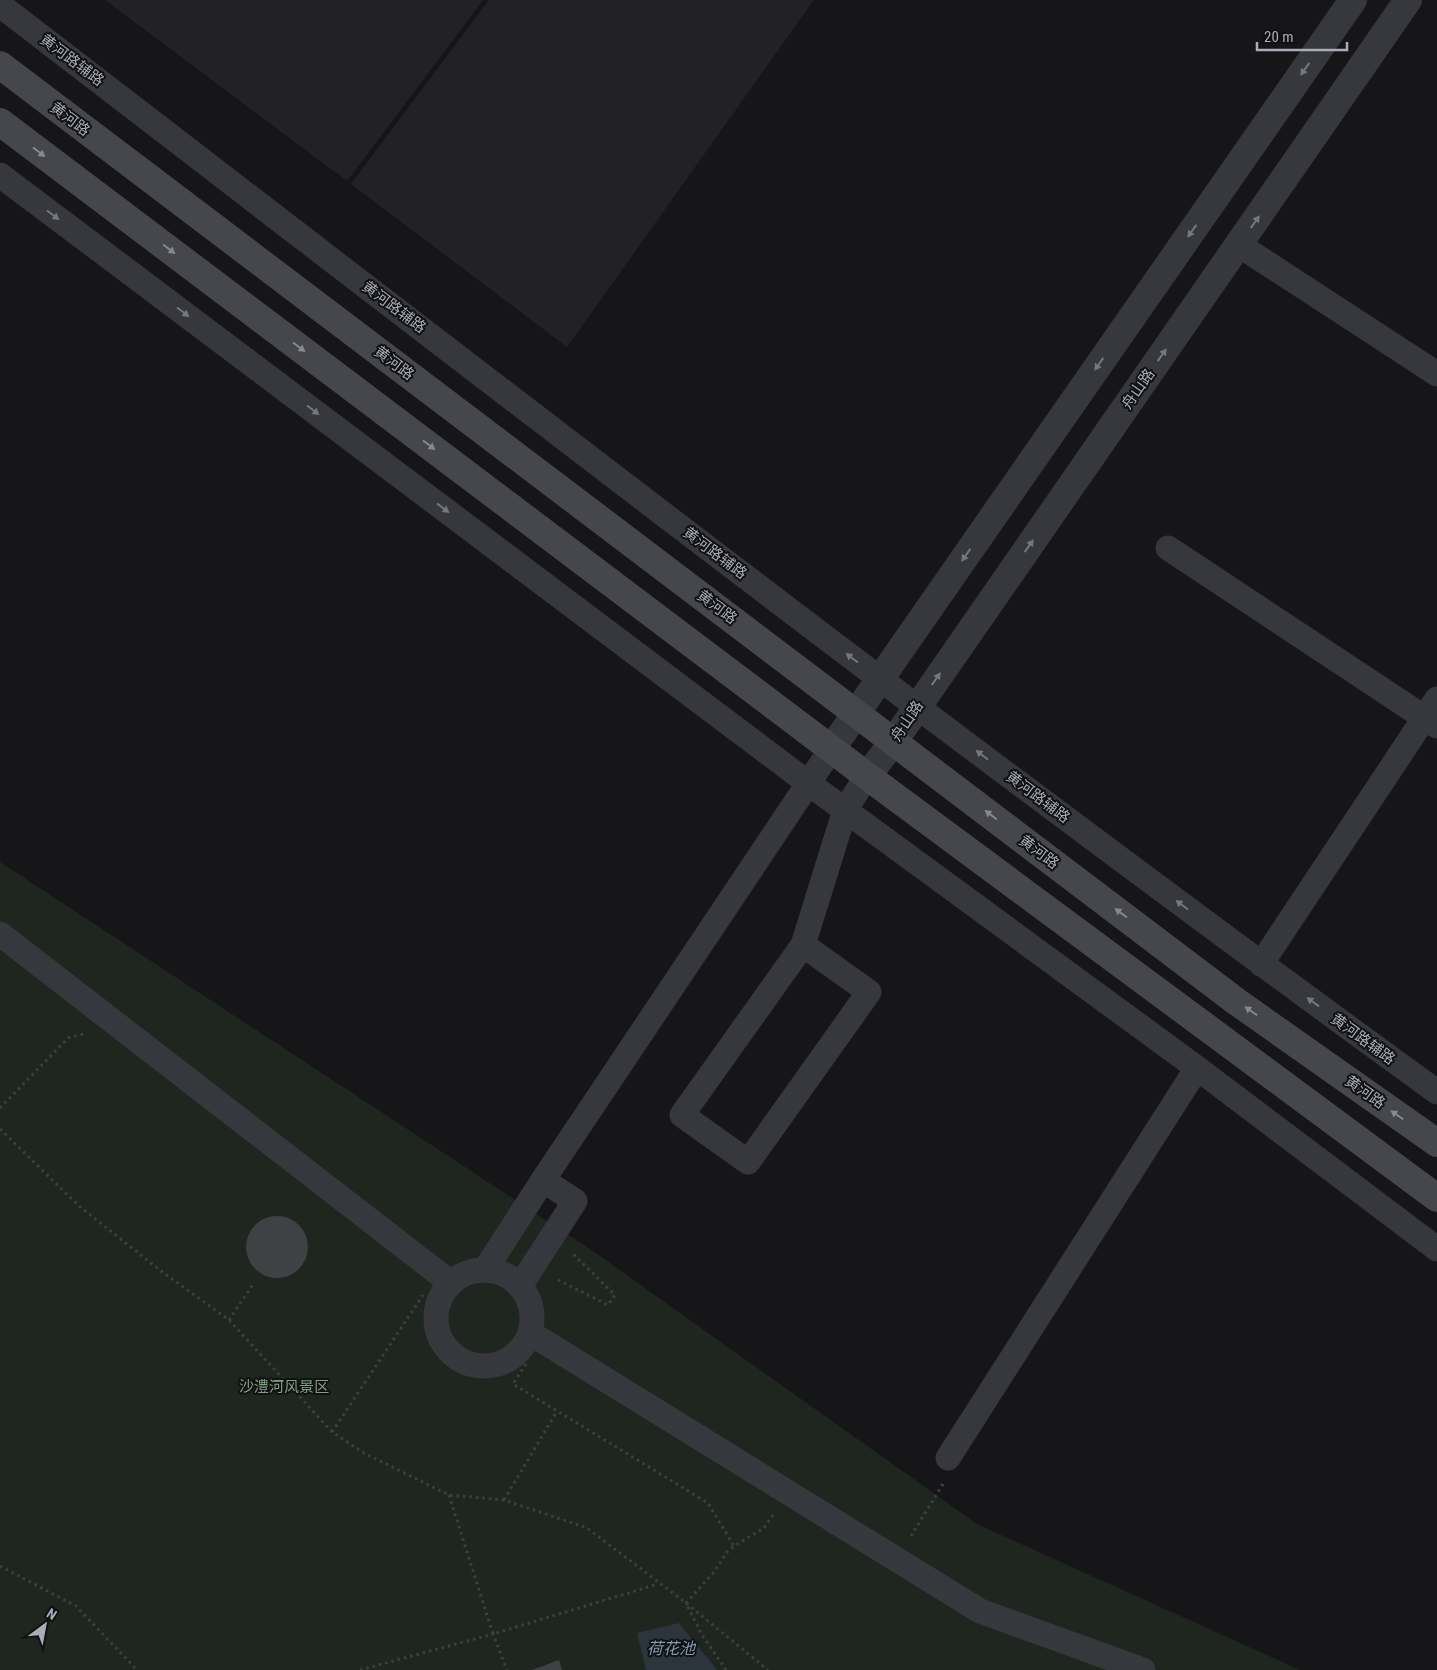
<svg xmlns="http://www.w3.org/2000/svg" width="1437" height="1670" font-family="'Roboto Condensed','Noto Sans SC',sans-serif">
  <rect width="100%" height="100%" fill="#161618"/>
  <path fill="#222225" d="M105,0H483L347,181Z
    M489,0H814L567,347L351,184Z"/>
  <path fill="#1e261f" d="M0,862L590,1249L977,1524L1300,1670H0Z"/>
  <path fill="#2c353c" d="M679,1623L717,1670H646L637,1633Z"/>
  <path fill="#404145" d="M246 1247a31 31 0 1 1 62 0a31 31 0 1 1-62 0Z
    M559,1660L562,1670H532Z"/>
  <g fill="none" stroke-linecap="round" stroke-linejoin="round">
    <path stroke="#3d3f44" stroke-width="3" stroke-dasharray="2.5 4" stroke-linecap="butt" d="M0,1108L68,1038L84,1034
      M0,1129L79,1206L161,1271L229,1320L332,1432L364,1453L449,1495L504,1500L587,1528L686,1603L768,1670
      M558,1280L608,1305L615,1295L573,1254
      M229,1320L254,1283
      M526,1364L513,1384L708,1503L734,1546
      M332,1432L423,1295
      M449,1495L493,1634L658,1584
      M504,1500L557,1411
      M911,1536L943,1484
      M0,1566L76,1606L137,1670
      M360,1670L493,1634L507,1670
      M726,1670L702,1635L686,1603L714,1572L727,1552L734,1546L764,1528L773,1515"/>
    <path stroke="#37383d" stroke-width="25" d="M0,5C476,371 951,739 1437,1092
      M0,175L808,783L1197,1068L1437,1249
      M1239,245L1437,374
      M1168,548L1437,726
      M0,934L451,1283
      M803,945L869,992L748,1162L682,1115L803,945L845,810L867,776
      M1261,964L1437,699
      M485,1270L543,1180L832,748
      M436 1318a48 48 0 1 1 96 0a48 48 0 1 1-96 0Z
      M520,1286L575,1201L543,1180
      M530,1333L980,1611L1143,1670
      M948,1458L1197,1068"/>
    <path stroke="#37383d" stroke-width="28" d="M832,748L1353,0
      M867,776L894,741L1408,0"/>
    <path stroke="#45474d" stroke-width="28" d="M0,65L1237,1002L1437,1143
      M0,122L867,776L1437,1198"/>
  </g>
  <defs><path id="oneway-solid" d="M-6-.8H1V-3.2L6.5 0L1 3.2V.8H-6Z" transform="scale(1.25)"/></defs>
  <g fill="#757881">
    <use href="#oneway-solid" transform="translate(1305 69) rotate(125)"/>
    <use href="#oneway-solid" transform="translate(53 215) rotate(37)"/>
    <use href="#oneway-solid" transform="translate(1255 222) rotate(-55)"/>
    <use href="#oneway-solid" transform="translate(1192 231) rotate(125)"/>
    <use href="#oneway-solid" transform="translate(183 312) rotate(37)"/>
    <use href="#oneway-solid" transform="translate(1162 355) rotate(-55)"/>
    <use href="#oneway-solid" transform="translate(1099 364) rotate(125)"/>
    <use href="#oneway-solid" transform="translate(313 410) rotate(37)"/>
    <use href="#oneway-solid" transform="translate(443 508) rotate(37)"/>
    <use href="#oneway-solid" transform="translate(1029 546) rotate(-55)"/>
    <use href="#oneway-solid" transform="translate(966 555) rotate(125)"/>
    <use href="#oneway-solid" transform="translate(852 658) rotate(-143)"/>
    <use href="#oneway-solid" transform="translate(936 679) rotate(-55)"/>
    <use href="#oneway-solid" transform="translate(982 755) rotate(-143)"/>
    <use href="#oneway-solid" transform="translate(1182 905) rotate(-143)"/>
    <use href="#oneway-solid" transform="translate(1313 1002) rotate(-144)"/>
  </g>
  <g fill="#858993">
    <use href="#oneway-solid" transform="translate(39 152) rotate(37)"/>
    <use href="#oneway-solid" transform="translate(169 249) rotate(37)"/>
    <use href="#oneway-solid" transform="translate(299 347) rotate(37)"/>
    <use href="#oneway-solid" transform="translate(429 445) rotate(37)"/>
    <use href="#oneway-solid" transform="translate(991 815) rotate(-143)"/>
    <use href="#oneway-solid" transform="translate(1121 913) rotate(-143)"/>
    <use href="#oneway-solid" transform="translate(1251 1011) rotate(-145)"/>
    <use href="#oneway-solid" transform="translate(1397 1115) rotate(-145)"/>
  </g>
  <g text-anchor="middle" stroke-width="4" stroke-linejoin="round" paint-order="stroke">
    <g font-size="15" fill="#a8adb8" stroke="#111113">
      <text transform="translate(72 60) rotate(37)" y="5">黄河路辅路</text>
      <text transform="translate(70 119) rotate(37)" y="5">黄河路</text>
      <text transform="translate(394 307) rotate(37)" y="5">黄河路辅路</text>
      <text transform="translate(394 363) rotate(37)" y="5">黄河路</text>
      <text transform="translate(1138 389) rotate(-55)" y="5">舟山路</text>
      <text transform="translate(715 553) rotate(37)" y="5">黄河路辅路</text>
      <text transform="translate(717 607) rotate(37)" y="5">黄河路</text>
      <text transform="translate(907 721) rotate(-56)" y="5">舟山路</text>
      <text transform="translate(1038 797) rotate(37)" y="5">黄河路辅路</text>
      <text transform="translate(1039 852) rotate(37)" y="5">黄河路</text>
      <text transform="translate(1363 1039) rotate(36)" y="5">黄河路辅路</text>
      <text transform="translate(1365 1092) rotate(35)" y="5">黄河路</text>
    </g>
    <g font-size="15" fill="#7fa381" stroke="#111113">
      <text x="284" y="1392">沙澧河风景区</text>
    </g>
    <g font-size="16" font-style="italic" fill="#7f9bb3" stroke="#111113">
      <text x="671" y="1654">荷花池</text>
    </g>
  </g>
  <g transform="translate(45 1625) rotate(32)" stroke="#111113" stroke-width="4" paint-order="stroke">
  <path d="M0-4L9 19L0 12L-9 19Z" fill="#a8adb8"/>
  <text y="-8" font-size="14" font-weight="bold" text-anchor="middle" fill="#a8adb8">N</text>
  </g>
  <path d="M1257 42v8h90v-8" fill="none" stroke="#a8adb8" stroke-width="2.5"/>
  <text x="1264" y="42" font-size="15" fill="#a8adb8" stroke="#111113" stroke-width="4" paint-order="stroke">20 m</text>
</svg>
